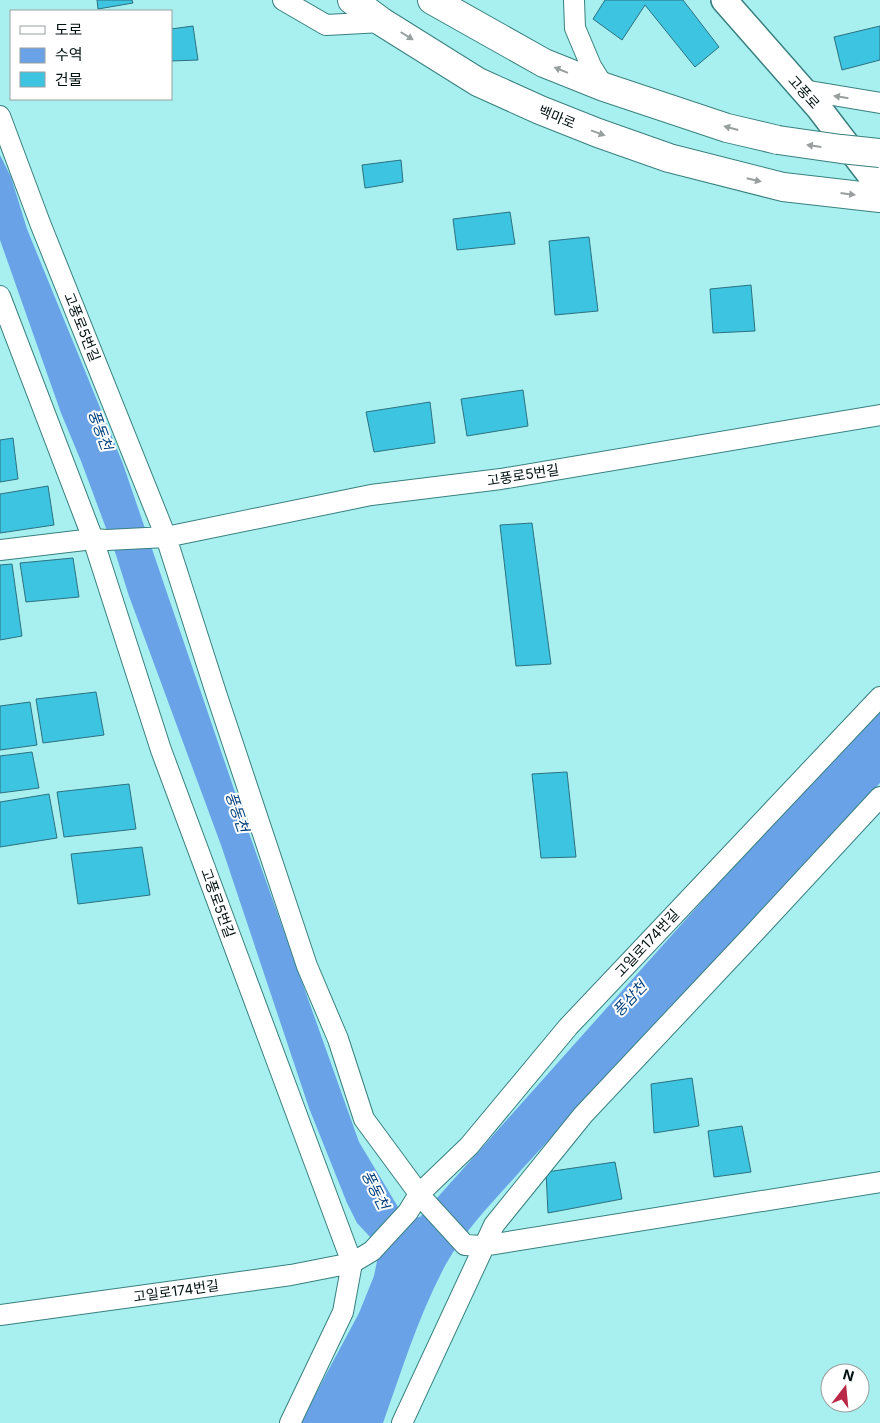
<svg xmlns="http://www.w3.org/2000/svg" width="880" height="1423" font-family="Inter,'Noto Sans KR',sans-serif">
  <rect width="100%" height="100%" fill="#a8f0ef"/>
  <path fill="#6aa2e8" d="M0,155L11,177L27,229L123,464L250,836L359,1142L401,1212L409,1218L420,1217L755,842L880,707V783L522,1169C496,1199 466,1228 446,1264C419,1314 402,1370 383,1423H300L359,1313L374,1276L379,1251L372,1239L357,1223L347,1203L309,1108L221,845L129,596L116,555L81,461L61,413L0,240Z"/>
  <path fill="#3cc4e0" stroke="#2d7180" d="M97,0H132L133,3L98,9Z
    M605,0H683L719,47L695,67L645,5L622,40L593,19Z
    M193,26L198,60L171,61V29Z
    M880,26V60L842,70L834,37Z
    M401,160L403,182L365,188L362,165Z
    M510,212L515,244L457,250L453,219Z
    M589,237L598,311L555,315L549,241Z
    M751,285L755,331L713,333L710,289Z
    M523,390L528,426L467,436L461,399Z
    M430,402L435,443L374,452L366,412Z
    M13,438L18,479L0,482V440Z
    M48,486L54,525L0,533V494Z
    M532,523L551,664L516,666L500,525Z
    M73,558L79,597L26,602L20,563Z
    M12,564L22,636L0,640V565Z
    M96,692L104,735L43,743L36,699Z
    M30,702L37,745L0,750V706Z
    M32,752L39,788L0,793V756Z
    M567,772L576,857L541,858L532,774Z
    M129,784L136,829L64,837L57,792Z
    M49,794L57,838L0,847V802Z
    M142,847L150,895L78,904L71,854Z
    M692,1078L699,1126L654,1133L651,1084Z
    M742,1126L751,1172L714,1177L708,1131Z
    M615,1162L622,1199L548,1213L546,1172Z"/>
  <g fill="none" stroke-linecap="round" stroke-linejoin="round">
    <g stroke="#38807f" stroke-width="22">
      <path id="minor" d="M283,0L326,25L382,22
        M574,0L575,28L591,66L604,87
        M803,90L880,103
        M0,116L40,223L166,537L217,696L307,966L338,1039L364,1119L423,1199L465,1245L483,1246L880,1182
        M0,296L93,539L161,750L352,1263
        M0,550L93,539L107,540L166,537L371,495L501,479L880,415
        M0,1315L291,1275L352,1263L372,1251L408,1212L419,1194L469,1146L568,1027L880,697
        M290,1423L343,1312L352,1263
        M402,1423L494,1225L583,1115L755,932L880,797"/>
    </g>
    <g stroke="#38807f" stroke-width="28">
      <path id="tertiary" d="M724,0L818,107L880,188"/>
    </g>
    <g stroke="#38807f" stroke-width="30">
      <path id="secondary" d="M352,0L382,22L478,82L540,110L598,133L669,158L783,187L880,198
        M432,0L544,63L604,87L727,128L778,140"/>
    </g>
    <use href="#minor" stroke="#fff" stroke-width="20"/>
    <use href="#tertiary" stroke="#fff" stroke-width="25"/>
    <use href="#secondary" stroke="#fff" stroke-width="28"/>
    <g stroke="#38807f" stroke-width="30" stroke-linecap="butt">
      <path id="secondary-bridge" d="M778,140L841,149L880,153"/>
    </g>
    <use href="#secondary-bridge" stroke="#fff" stroke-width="28"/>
  </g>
  <defs><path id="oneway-solid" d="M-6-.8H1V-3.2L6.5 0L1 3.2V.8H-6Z" transform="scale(1.25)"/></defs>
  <g fill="#999f9f">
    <use href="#oneway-solid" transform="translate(407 36) rotate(32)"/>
    <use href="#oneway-solid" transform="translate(561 70) rotate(-158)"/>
    <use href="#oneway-solid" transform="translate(841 97) rotate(-171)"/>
    <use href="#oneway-solid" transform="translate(731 128) rotate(-165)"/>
    <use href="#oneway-solid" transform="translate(598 133) rotate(20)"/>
    <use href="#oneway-solid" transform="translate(814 146) rotate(-172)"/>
    <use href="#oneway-solid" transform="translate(754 180) rotate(13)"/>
    <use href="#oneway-solid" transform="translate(848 194) rotate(7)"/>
  </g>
  <g text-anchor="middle" stroke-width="4" stroke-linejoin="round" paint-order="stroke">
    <g font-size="14" fill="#001010" stroke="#fff">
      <text transform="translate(804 92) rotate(48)" y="5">고풍로</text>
      <text transform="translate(557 117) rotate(22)" y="5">백마로</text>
      <text transform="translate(82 327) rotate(68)" y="5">고풍로5번길</text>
      <text transform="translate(523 475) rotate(-9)" y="5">고풍로5번길</text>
      <text transform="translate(218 903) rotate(70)" y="5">고풍로5번길</text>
      <text transform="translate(647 943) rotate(-47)" y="5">고일로174번길</text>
      <text transform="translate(176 1291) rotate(-8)" y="5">고일로174번길</text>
    </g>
    <g font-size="15" font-style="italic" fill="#023f7d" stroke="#fff">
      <text transform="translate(100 430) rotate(70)" y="5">풍동천</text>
      <text transform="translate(237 812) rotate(71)" y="5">풍동천</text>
      <text transform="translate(630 999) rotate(-47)" y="5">풍삼천</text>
      <text transform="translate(375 1190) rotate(63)" y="5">풍동천</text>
    </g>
  </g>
  <rect x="10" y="10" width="162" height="90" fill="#ffffff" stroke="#999f9f"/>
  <rect x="20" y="26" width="25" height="8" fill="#ffffff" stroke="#999f9f"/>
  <text x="55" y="35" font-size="15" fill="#001010">도로</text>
  <rect x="20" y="48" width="25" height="15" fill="#6aa2e8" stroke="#999f9f"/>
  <text x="55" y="60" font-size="15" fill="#001010">수역</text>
  <rect x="20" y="72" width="25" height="15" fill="#3cc4e0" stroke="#999f9f"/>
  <text x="55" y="85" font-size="15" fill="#001010">건물</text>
  <g transform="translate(845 1388) rotate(16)"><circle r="24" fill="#ffffff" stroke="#999f9f"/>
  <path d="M0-4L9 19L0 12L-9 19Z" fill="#b92847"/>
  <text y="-8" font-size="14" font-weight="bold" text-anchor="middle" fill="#001010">N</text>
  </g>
</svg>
